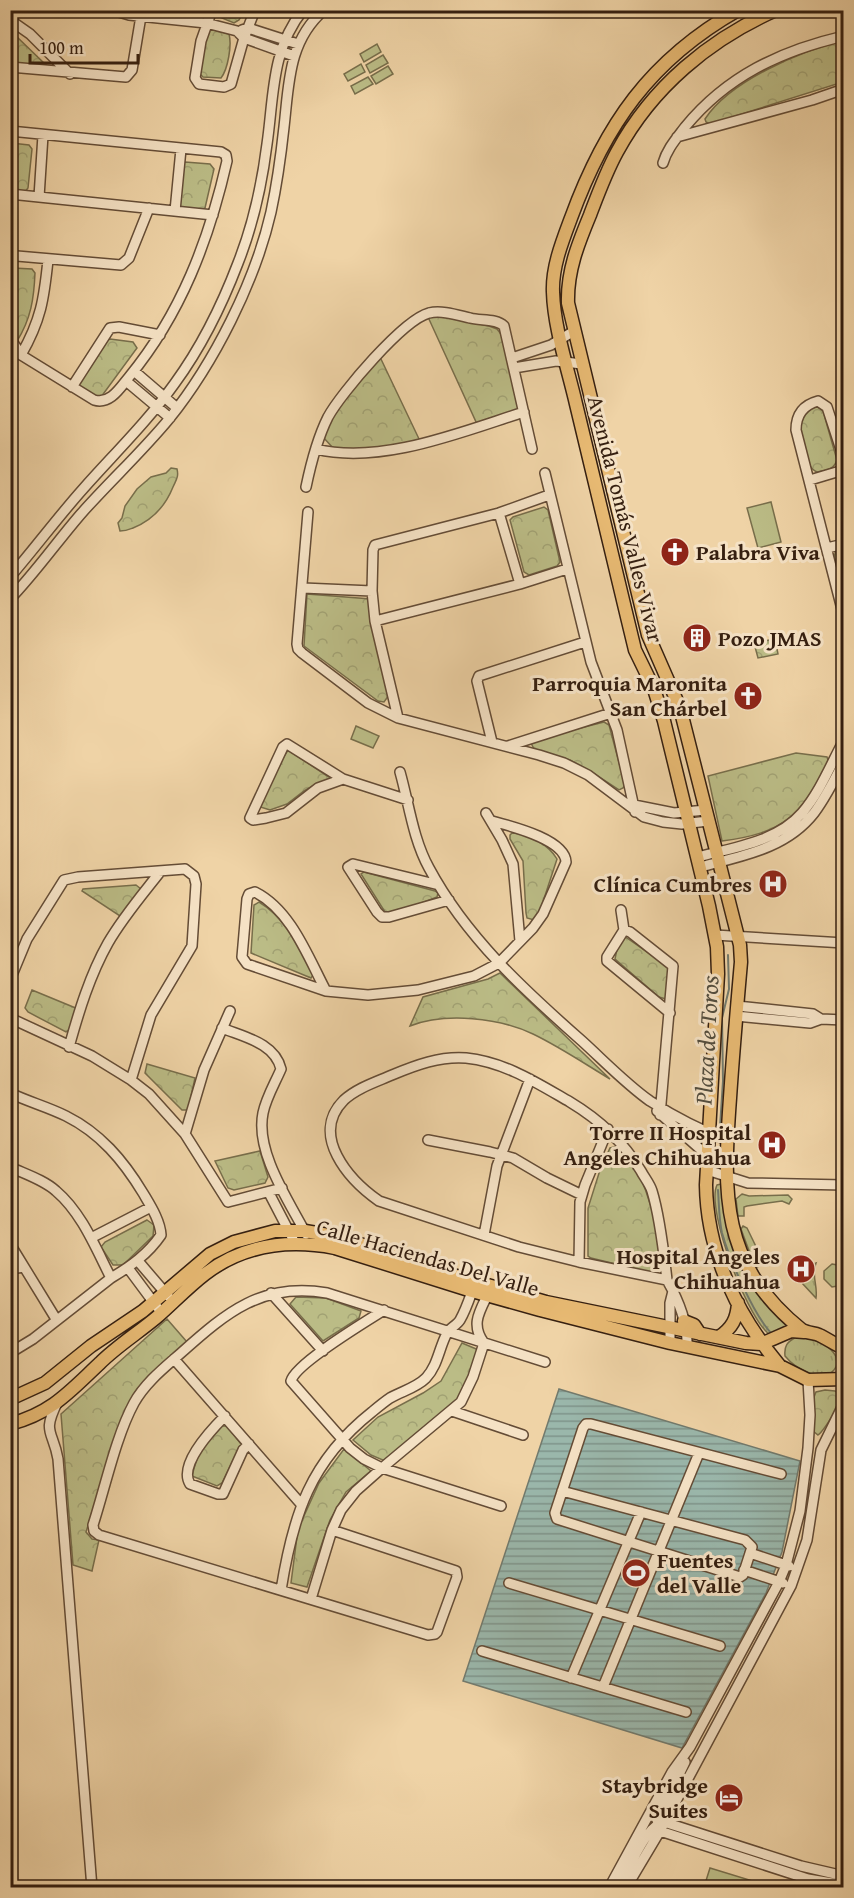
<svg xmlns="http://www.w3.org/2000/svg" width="854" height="1898" font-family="'Gentium Book Plus',serif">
  <defs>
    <pattern id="grass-tufts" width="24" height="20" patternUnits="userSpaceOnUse" patternTransform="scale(1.5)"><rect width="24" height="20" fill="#bbbc86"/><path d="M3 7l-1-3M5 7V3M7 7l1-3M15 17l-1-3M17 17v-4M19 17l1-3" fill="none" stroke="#a1a173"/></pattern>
    <pattern id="park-crowns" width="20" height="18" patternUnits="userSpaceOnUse" patternTransform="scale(1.5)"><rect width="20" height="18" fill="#bbbc86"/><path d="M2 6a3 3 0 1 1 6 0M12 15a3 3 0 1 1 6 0" fill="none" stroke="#a1a173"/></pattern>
    <pattern id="water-rules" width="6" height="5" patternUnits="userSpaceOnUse" patternTransform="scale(1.5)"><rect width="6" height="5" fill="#9ab7ab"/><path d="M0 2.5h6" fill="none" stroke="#7e948a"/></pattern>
  </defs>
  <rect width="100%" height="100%" fill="#efd3a6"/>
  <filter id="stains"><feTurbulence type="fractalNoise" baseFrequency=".00333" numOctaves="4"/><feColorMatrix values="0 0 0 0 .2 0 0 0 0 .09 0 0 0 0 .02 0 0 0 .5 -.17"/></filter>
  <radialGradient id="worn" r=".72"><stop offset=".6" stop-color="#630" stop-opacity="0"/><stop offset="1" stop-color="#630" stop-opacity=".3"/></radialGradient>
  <path fill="url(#grass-tufts)" stroke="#786e4b" stroke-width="1.5" d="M721,1184L724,1186L731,1229L789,1323L788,1329L772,1336C750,1326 705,1209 717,1185Z
    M742,1194L749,1196L788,1195L792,1199L789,1204L782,1201L747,1206L744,1207V1216H738L736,1199Z
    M743,1226L747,1228L763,1261L766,1263L757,1267L751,1256L741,1229Z
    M798,1261L803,1268L816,1263C811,1276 818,1285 816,1298L788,1268Z
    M796,1337C801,1337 805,1336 810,1337C821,1340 846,1356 834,1370C821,1385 794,1367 785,1356C784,1346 787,1342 796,1337Z"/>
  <path fill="url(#park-crowns)" stroke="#786e4b" stroke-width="1.5" d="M215,11H244L239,20L234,23L217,16Z
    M212,29L229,34C232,45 228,69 221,78L203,77L199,73L206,32Z
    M11,32L15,35L47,66L11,65Z
    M843,41V82L710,124L706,122L705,119C730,81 800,51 843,41Z
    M11,143L29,145L32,149L28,188L24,193L11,191Z
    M185,162L210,164L214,169L205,208L201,212L181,210L177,206L181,166Z
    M13,268L32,269L35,273C34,298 31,319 17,341L14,340L10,270Z
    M441,316L489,326L497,329L504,338L520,407L514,413L477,424L428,317Z
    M110,339L133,342L137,348L101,397L95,398L80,389L79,384L105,341Z
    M380,357L420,441L395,450L334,449L323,437L333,412Z
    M816,406L823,411L837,460C834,470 826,470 817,472C807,467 807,458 804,447C800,431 796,413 816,406Z
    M171,468L177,469C179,477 176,480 173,487C165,507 153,520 133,528C128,530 126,531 120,531L118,523L122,518L125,506L137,489L151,477L166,473Z
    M544,507L548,510L560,562L557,566L529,575L524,572L510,520L513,517Z
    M843,547V601L834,557L836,550Z
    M307,594L371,599L389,695L384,702L378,701L304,646Z
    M775,639L778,654L758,658L754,643Z
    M604,722L609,725L625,785L623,788L619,790L590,771L570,760L534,749L531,743L533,740Z
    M288,750L332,779L318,783L304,791L287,804L270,810L254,805Z
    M796,753L827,757L829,763C799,816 785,833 722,841L708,776Z
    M512,833C528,833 549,845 557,859L538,917L534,920L527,918L526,913L523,861L510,839V835Z
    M364,872L435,891L438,893L437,897L393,914L385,912L361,874Z
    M136,885L141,889L140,895L123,918L82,891L83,889Z
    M259,902C286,918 299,948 314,974L311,978L251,953L254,905Z
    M624,936L670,968L666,999L659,997L615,959L619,939Z
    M500,973L610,1079C585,1064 560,1047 533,1034C499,1018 446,1012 410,1026L423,997L488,979Z
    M32,990L78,1009L70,1030L66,1032L28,1012L25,1008Z
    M147,1064L195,1078L188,1110H182L145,1073Z
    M614,1147L622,1148C650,1183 657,1226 662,1269L653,1273L591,1258L588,1256V1208L600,1170L610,1148Z
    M260,1151L268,1177L265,1183L234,1190L228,1188L215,1161Z
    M147,1220L154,1225L153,1236L123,1265H113L101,1247L105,1242Z
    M832,1264L843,1266V1285L832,1287L824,1279V1271Z
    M296,1297L326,1298L361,1311L359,1318L323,1341L290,1304Z
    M167,1319L187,1342L145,1384L113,1444L86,1532L92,1539L99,1540L92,1571L73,1565L61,1414Z
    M462,1343L481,1351L467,1389L453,1408L385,1461L371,1455L353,1440L378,1417L423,1393L441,1381Z
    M825,1390L835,1391L841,1395V1402C836,1410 824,1431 818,1435L813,1431L814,1397L816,1392Z
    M222,1426H227L241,1444L222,1483L217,1486L192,1476C197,1456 204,1438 222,1426Z
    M344,1449L371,1471L346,1492L330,1520L307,1587L291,1583L298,1529L319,1483Z"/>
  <path fill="#bbbc86" stroke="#786e4b" stroke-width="1.5" d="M377,44L381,52L364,62L360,54Z
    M383,55L388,63L370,73L366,65Z
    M361,64L365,72L348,81L344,74Z
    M388,66L393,74L376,84L371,76Z
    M368,77L373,84L355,94L351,86Z
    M771,502L781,542L758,548L747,508Z
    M356,726L379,736L373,748L351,739Z
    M710,1868L772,1887H704Z"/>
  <path fill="url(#water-rules)" stroke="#727a6d" stroke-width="1.5" d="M559,1389L800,1461L782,1552L766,1593L682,1748L463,1681Z"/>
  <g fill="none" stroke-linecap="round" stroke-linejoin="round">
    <path stroke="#727a6d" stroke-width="2" d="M720,1127L723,1081L722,1018L729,989L728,955
      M718,1190C719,1204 719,1220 722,1233C729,1258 754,1316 772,1334"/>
    <g stroke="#644c36" stroke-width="12">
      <path id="minor" d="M112,10L129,15L206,23L237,31L244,38L294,56
        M212,10L201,41L195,78L199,84L224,87L231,84L244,38L255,10
        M10,20L30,34L70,74
        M242,30L248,28L298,44
        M10,67L126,77L132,70L142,10
        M10,131L221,152L226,155L227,161C209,240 181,314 129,377C120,388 110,405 94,400L21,355L12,341L10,329
        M677,137L812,100L844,89
        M663,163C667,149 676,139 685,127C727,76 780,51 844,36
        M10,194L213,215
        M39,197L43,135
        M175,211L181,149
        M10,258L17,256L121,265L129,258L149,208
        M21,355C41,320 44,299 48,260
        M512,358L551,345L574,331
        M514,368L556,361L582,364
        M134,371L177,408
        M126,381L170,418
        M72,387L110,328L119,327L160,335
        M316,449C381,465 461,432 524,412
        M844,459L827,407L818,401C803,405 796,415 796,430L844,617
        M545,473L591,662L617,730L635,812
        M810,480L840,471L844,468
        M306,487C311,463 317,439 328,417C341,393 403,320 429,313C442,310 457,315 470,318C480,321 496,318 504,326L532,449
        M308,512L297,644L298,649L302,653L368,703L398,718L539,755L564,763L588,775L644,817L663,822L682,824L708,821
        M499,513L520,584
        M827,548L844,544
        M10,577C35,548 58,517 83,489C114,454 148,421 175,383C202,346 222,305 238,263C253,225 262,184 267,144C274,96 271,50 303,10
        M303,588L372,591
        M10,599C35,573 56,543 80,515C109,482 141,453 169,419C214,363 255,282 271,212C277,184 281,155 284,127C289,84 288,41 324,10
        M375,621L520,584L567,569
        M398,718L375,621L372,591L373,550L375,545L499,513L549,495
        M492,742L477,681L479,676L585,642
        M508,746L611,713
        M400,772C409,804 413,839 429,868C466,937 524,990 582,1041C604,1061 626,1084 650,1101C675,1117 700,1130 727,1140
        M343,779L318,788L286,813L266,818L253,820L250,818L283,747L287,744L343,779L408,800
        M629,804L674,813L706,810
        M486,813L502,840L513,864L520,941
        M697,857C732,848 777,842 802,813C820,792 831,764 844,740
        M700,867C741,856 786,849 814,813C826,797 835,779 844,761
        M439,885L353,864L348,867L377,912L382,917H389L449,900
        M621,910L624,930L607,957V961L670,1013
        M624,930L630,932L673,966L660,1115
        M715,935L844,943
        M10,980L27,939L64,880L78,877L185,869L194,876L196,884L192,946L151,1015L131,1080
        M326,991C308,957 291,910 255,892L249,894L247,899L242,957L247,964L326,991L368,995L418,990L474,976L499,963L533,928L543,914L566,862C565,839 510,826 492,821
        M736,1016L810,1023L821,1019L813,1014L737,1006
        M10,1018L92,1056L131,1080L149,1094L185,1134L228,1202L282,1188
        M821,1019L844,1020
        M222,1028C244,1037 275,1043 281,1069C275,1083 266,1098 263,1113C255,1152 289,1201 306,1234
        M69,1047C79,1011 90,975 108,943C123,917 142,895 160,872
        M10,1093C29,1102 48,1107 66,1116C100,1133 123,1160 143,1193C150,1205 160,1220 161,1235C148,1254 131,1266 111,1278
        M657,1111L708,1156
        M185,1134L204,1070L230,1011
        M428,1140L490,1152L513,1158L547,1178L582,1195
        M10,1167C25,1174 44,1180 56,1191C82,1213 96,1249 111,1278L33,1339L10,1353
        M707,1170L748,1183L844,1185
        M269,1193L295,1243
        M484,1235L497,1166L530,1079
        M91,1238L151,1207
        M10,1244L56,1319
        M138,1261L168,1296
        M579,1262L580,1202L585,1185L608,1129
        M128,1268L157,1307
        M10,1269L24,1267
        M667,1280L579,1262L519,1247L379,1201C349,1180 309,1135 344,1100C357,1088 376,1082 392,1075C416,1065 440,1056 466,1058C505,1062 537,1083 570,1102C600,1120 623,1141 641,1171C644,1177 650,1184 652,1191C660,1217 664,1253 667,1280C679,1301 688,1323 687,1346
        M271,1293L323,1351
        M384,1310C365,1322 295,1364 291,1381L350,1448L364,1459L382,1468L501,1506
        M670,1343V1303L673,1291
        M174,1359L301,1504
        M57,1403C42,1434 53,1430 58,1459L92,1888
        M452,1411L523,1435
        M225,1416C212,1429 178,1465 190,1484L218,1494H223L243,1450L249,1444
        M562,1491L745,1540L752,1547L743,1575L740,1577L557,1519L555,1513L583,1428L586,1424H591L781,1474
        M332,1530L456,1571L457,1577L437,1632L435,1634L428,1635L99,1535L94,1531L93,1525C105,1488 116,1436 134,1403C145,1383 164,1368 181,1353C227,1312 262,1282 327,1293L545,1362
        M750,1553L789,1566
        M744,1570L783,1583
        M509,1583L720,1646
        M281,1590C293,1515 310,1461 372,1412C378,1407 384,1402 390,1398C402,1391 416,1388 426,1378C438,1365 439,1348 447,1333C450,1328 457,1325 460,1320C466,1310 470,1297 474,1286
        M311,1599L332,1530L341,1510L356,1491L382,1468L461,1402L473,1377L484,1343C470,1324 480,1311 489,1292
        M482,1651L686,1712
        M571,1678L641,1512
        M603,1687L699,1453
        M685,1762L657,1820L660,1831L808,1879L844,1885
        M609,1888L672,1772L690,1747L779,1582L786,1565L800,1511L808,1448L810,1415L808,1380
        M615,1888C630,1872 644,1826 664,1822L801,1866L844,1876
        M626,1888L660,1831L791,1586L807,1540L821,1450L844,1403"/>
    </g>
    <g stroke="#351f10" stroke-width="15">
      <path id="major" d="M738,10C650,60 605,125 571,218C562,242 552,267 553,292C554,328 568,369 576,404C593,476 610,548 628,621L635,650L654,689L664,721L709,906L717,947L718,974L706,1185C707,1253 737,1315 780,1366
        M776,10C710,39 652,87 617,152C606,172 598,194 590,215C578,244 567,271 568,303L648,635L680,708L740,945L741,962C737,1007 733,1053 730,1098C723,1194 720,1264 802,1330C807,1333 814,1333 819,1335C828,1339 835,1345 844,1348
        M684,1321L694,1325L700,1334
        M719,1337C732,1328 737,1319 738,1303
        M10,1399L45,1383L91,1346L143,1311L210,1254L234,1242L275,1231H305L340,1237L429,1268L546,1302L746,1343L761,1344L791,1331L804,1332
        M10,1424C52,1413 70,1391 100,1363C117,1346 138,1333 157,1317C173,1303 188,1287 205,1274C243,1245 288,1239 335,1248L472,1291L540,1310L670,1343L780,1366L808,1380L844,1379"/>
    </g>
    <use href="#minor" stroke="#f5e2c5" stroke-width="9"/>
    <use href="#major" stroke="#e8ba73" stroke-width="12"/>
  </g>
  <defs>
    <g id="church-disc" transform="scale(1.5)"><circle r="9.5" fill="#8f2418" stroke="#f5e2c5"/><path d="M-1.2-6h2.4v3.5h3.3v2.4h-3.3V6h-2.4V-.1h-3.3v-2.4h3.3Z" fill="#fff"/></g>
    <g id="building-disc" transform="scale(1.5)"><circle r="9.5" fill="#8f2418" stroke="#f5e2c5"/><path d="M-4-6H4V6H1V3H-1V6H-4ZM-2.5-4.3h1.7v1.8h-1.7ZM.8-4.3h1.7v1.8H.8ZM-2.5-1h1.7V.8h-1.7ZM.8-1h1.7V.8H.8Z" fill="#fff"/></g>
    <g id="hospital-disc" transform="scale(1.5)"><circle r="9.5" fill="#8f2418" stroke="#f5e2c5"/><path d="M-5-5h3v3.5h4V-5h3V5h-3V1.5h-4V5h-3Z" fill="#fff"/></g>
    <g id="stadium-disc" transform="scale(1.5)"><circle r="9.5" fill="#8f2418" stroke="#f5e2c5"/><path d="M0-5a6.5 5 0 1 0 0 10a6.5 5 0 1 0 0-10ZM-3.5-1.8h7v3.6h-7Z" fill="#fff"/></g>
    <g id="hotel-disc" transform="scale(1.5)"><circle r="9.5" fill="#8f2418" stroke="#f5e2c5"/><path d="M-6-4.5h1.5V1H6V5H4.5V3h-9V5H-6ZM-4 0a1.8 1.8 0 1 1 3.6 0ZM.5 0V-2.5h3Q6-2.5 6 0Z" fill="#fff"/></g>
  </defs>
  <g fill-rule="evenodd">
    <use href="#church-disc" x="675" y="552"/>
    <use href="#building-disc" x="697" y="638"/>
    <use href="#church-disc" x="748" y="696"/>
    <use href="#hospital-disc" x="773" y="884"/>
    <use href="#hospital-disc" x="772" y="1145"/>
    <use href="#hospital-disc" x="801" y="1269"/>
    <use href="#stadium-disc" x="636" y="1573"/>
    <use href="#hotel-disc" x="729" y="1798"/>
  </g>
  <g text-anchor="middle" stroke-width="6" stroke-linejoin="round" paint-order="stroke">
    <g font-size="22" fill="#351f10" stroke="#f5e2c5">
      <text transform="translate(626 519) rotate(76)" y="8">Avenida Tomás Valles Vivar</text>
      <text transform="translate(428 1257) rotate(16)" y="8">Calle Haciendas Del Valle</text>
    </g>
    <g font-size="22" font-weight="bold" fill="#351f10" stroke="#f5e2c5" text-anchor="end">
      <text x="696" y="560" text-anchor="start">Palabra Viva</text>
      <text x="718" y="646" text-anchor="start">Pozo JMAS</text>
      <text x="727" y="691">Parroquia Maronita<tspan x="727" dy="25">San Chárbel</tspan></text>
      <text x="752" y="892">Clínica Cumbres</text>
      <text x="751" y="1140">Torre II Hospital<tspan x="751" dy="25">Angeles Chihuahua</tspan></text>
      <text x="780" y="1264">Hospital Ángeles<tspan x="780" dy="25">Chihuahua</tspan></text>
      <text x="657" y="1568" text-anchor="start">Fuentes<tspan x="657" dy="25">del Valle</tspan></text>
      <text x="708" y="1793">Staybridge<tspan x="708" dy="25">Suites</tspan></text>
    </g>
    <g font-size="24" font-style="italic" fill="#534d3e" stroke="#f5e2c5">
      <text transform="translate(707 1040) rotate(-87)" y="8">Plaza de Toros</text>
    </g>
  </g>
  <rect width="854" height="1898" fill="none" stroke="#efd3a6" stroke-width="36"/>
  <rect x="12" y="12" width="830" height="1874" fill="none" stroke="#351f10" stroke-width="3"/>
  <rect x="18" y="18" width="818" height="1862" fill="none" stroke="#351f10" stroke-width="1.5"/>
  <path d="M30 54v9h108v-9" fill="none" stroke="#351f10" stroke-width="3"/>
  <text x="39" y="54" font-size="18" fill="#351f10" stroke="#f5e2c5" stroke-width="4.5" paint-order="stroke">100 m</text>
  <rect width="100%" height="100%" filter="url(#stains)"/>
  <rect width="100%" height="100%" fill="url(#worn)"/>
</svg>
